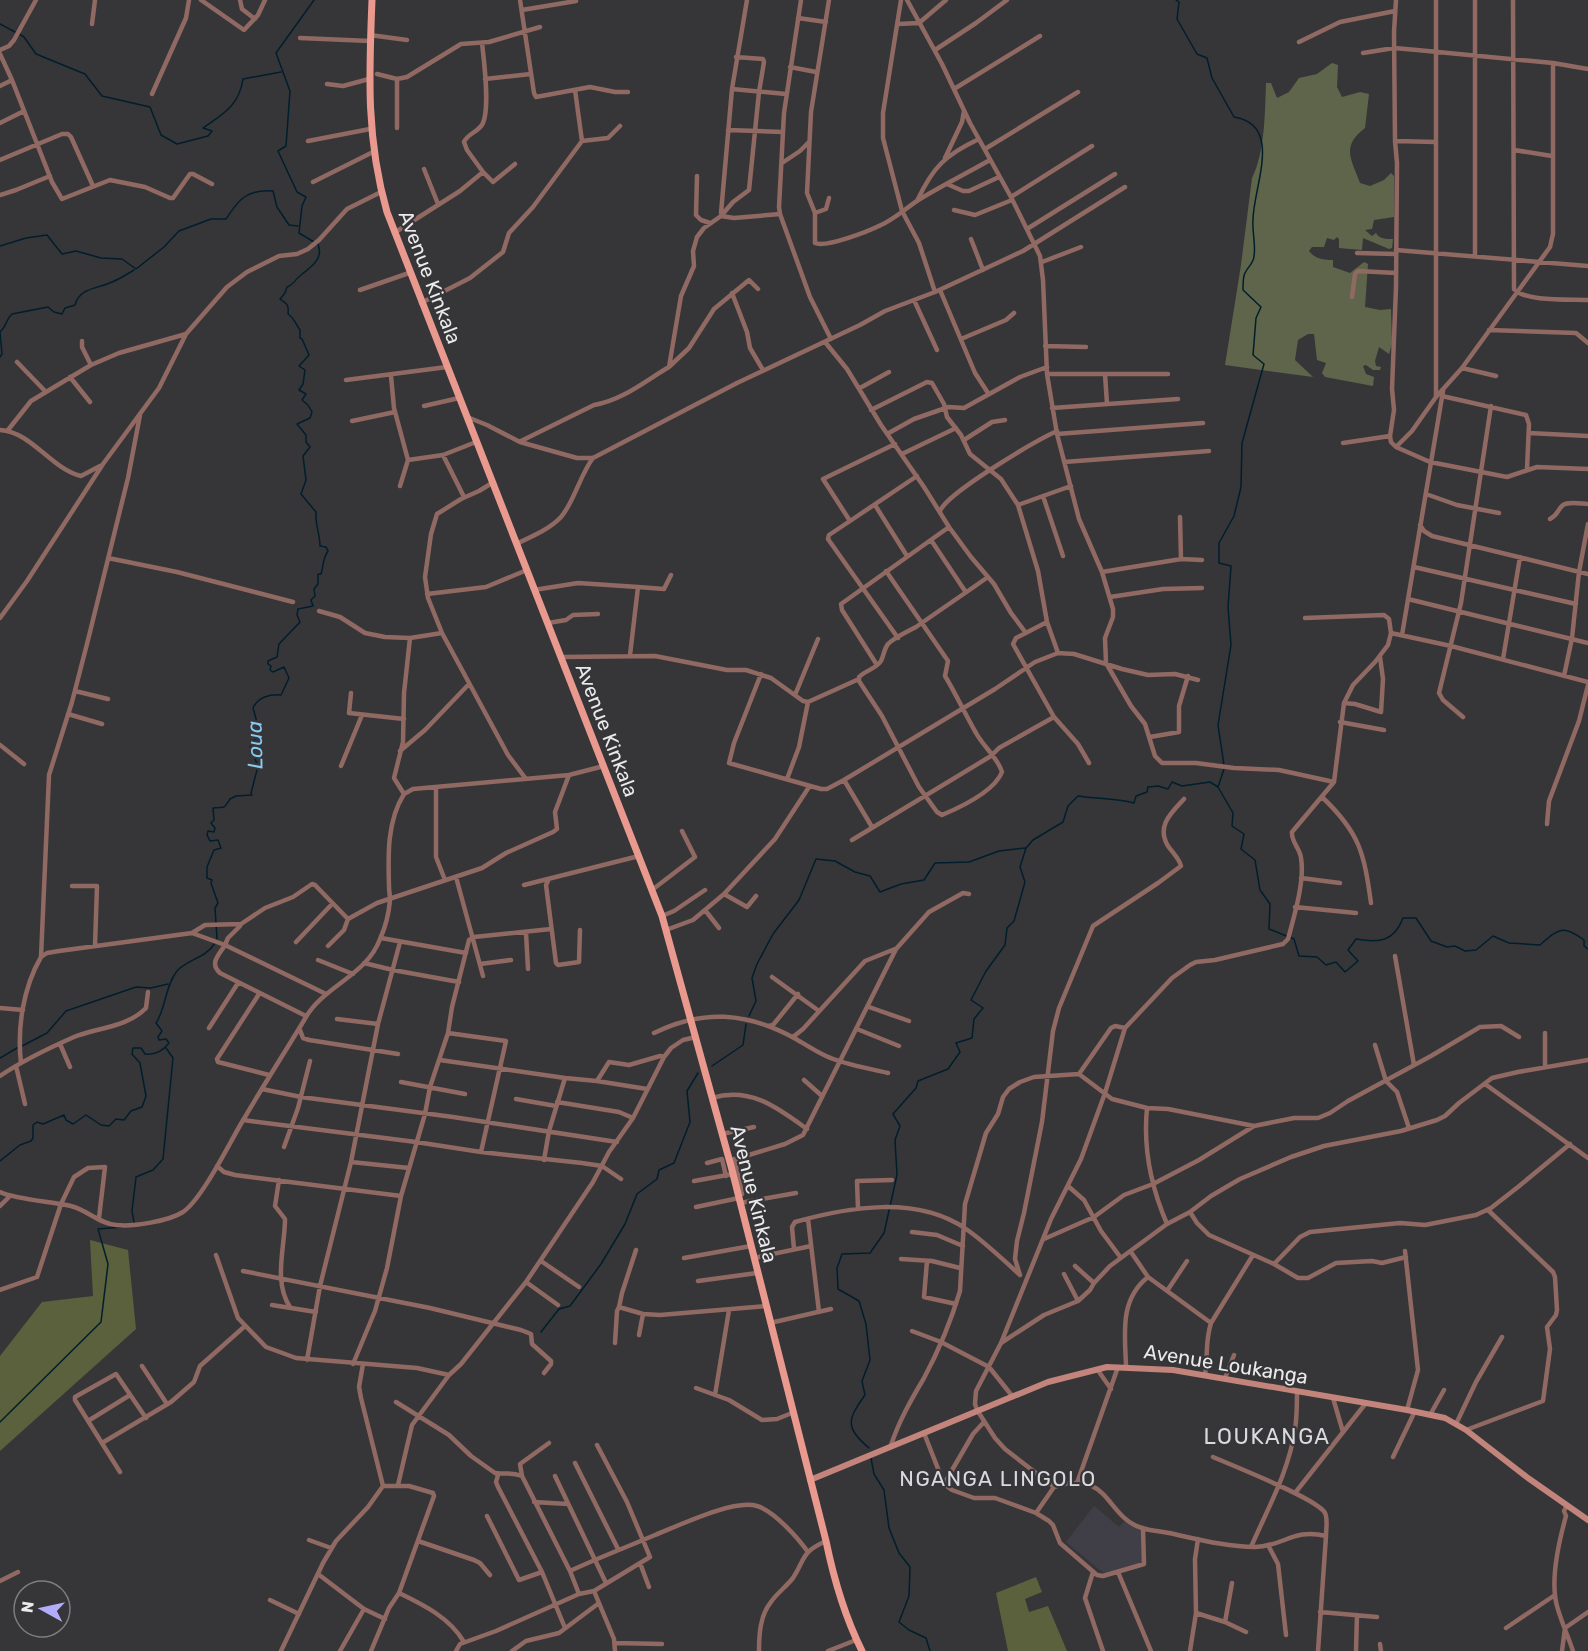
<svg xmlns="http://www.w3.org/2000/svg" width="1588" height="1651" font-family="Rubik,sans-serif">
  <rect width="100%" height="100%" fill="#363639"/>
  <path fill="#403f48" d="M1094,1506L1119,1527L1127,1519L1143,1528L1144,1563L1106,1575L1066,1542Z"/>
  <path fill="#5f654b" d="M1332,63L1338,65L1337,87L1342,97L1360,92L1369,94L1365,128C1340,147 1352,160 1360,183L1370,186L1384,180L1391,173L1394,176V217L1374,220L1372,229L1365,230L1372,236L1376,233C1379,239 1386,239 1393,239L1392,248L1389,249L1363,238L1362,250L1339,248V239L1337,237L1334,240L1327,238L1324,247H1312L1309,251C1315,259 1324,260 1333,260V267L1350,273L1364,262L1368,264L1365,307L1380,310L1391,309L1392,344L1389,354L1379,347L1375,361L1376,366L1381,367L1380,370H1373L1366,365L1363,366L1366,374L1374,377L1373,386L1325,377L1322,373L1326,363L1317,360L1314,334H1308L1298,340L1295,360L1313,377L1225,365L1241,265L1252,178C1265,153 1265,111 1266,83H1271L1277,98L1289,92L1299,78L1317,74Z"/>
  <path fill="#5a613c" d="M90,1240L128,1250L136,1329L0,1451V1356L42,1302L93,1296Z
    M1036,1577L1042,1592L1025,1599L1029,1612L1048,1606L1067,1651H1008L996,1593Z"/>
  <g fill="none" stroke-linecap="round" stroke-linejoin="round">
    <path stroke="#011e2d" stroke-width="1.5" d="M314,0L276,53L290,91L286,146L278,151L297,192L306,197L302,206L299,233L314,242
      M1176,0L1179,2L1177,19L1197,54L1207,58L1212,78L1234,117C1284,125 1253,187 1253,220C1252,232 1256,245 1254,256C1254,264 1245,269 1244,276C1243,280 1243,286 1243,290L1261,307L1256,318L1253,355L1264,364L1242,443L1241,487L1234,516L1219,543V563L1231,566L1228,607L1231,645L1218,725L1224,765
      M0,24L15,32
      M19,34L24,37L36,54L85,74L102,96L150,107L161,135L177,144L208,136L212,131L203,128C223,114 239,106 243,79L281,72
      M0,246L26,238L47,235L62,254L76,251L101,258L122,259L136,269L164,247L179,231L211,219H226C239,199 247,189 273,191L277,207L289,225L298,226
      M0,332C7,326 6,319 12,314L48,307L54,312L62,314L65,308L75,305C80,287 98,289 112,282C120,279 127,274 134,270
      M0,332L2,354L0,357
      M1218,787L1224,769
      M217,939L215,908L218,903L211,883L212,880L207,878V867L214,850L221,848L218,840L210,841L207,835L208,831L214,832L215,828L211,823L214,820L213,808C226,806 222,811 230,799L236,796L252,795L251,793L258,766L250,747C261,732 258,725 253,708C258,697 270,694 281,695L289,678L284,667L273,672L270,670L271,666L268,664V661L277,657L279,644L300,622L297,615L298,609L313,606L311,600L315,596L314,589L318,584V574H321C324,565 322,560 328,551L326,547L320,546C320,534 315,525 316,512L301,494L306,480L303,456L310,447L306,442V435L297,424L310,418L312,412L308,405L302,400L306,394L299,390L303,384L305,370L299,366L309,355L302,339L300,338V330C296,325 295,319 288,314C289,304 287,304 280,299L285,293L287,287C294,285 295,279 301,275C311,267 324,259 318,244
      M749,1016L756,1001L752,978L757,964L773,934L799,900L816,859L835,861L855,872L870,876L880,892L901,884L924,880L935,863L969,862L999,851L1025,848
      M22,1046L47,1033L66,1011L136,987L151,988L168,984
      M0,1058L17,1048
      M712,1066L743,1045L746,1024
      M0,1161L20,1145L31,1141L33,1138V1125L37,1122L43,1124L64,1115L66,1120L73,1124L86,1115L101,1125L109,1126L116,1119L124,1120L131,1111L142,1107L146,1096L140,1063L132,1054L133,1048H141L145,1054C155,1055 163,1051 169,1043L166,1039L159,1040L158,1037L162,1031L156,1023C166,1008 165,986 177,971C188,959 206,958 215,943
      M134,1222L132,1211L136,1177L153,1170L163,1159L173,1058L166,1048
      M541,1332L559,1309L570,1306L601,1264L625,1224L637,1194L657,1179L659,1170L674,1163L690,1122L687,1091L698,1073
      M0,1422L101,1322L108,1264L98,1229L122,1227
      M869,1448C845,1428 847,1420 865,1395L862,1381L870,1360L866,1324L859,1301L838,1289L837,1268L842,1254L870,1253L884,1233L897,1175L895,1140L900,1126L893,1114L916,1088L918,1081L948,1069L960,1052L956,1043L972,1038L974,1019L983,1008L971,1000L986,971L1005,945L1007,928L1014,921L1025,882L1020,867L1026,848L1033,840L1063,822L1068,806L1078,796C1097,799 1115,798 1134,803L1136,796L1147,792L1148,787L1158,786L1168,789L1172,782L1182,786L1210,782L1218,787L1233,813L1232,826L1244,834L1241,849L1255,860L1260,890L1270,904L1269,929L1294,939L1299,956L1317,957L1326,965L1336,962L1345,972L1358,961L1348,950L1356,939C1379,943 1394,942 1403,918H1416L1431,941L1447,947L1455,946L1465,951L1476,950L1493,936L1509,943L1540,945C1558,929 1563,924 1584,940V946L1588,949
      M871,1458L874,1474L884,1490L889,1528L899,1553L910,1567L909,1596L899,1622L909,1630L926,1638L930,1651"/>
    <path stroke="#916963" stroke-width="4.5" d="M201,0L244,30L258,15L265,0
      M240,0L242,9L255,19
      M520,0L534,93L536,97L590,87L615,92H628
      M829,0L811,112L807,193L815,213V243C826,248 869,231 881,225C895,219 907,207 920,199C943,185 967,173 990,160
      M901,0L883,113V138L902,211L919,243L935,292
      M907,0L942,64L970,123L1011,197L1040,256L1043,280L1047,374L1057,434L1079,519L1102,572L1113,609V617L1105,638L1106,663L1131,706L1145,724L1155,756L1162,763H1196L1234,768L1279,770L1334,782
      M1396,0L1394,32L1395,141L1397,163L1396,287L1392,389L1394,410L1390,436L1391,442L1396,447L1412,431L1436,397L1462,368L1550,247L1553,234V63
      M1513,0L1514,289C1525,302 1571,299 1588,300
      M522,10L576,1
      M798,18L826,22
      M92,24L95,0
      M898,24L919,23L946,0
      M370,35L407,40
      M300,38L370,41
      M1299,42L1340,22L1395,11
      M0,50L9,46L14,40L36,0
      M935,50L976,23L1007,0
      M1363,53L1394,48L1417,50L1553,63L1588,69
      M0,54L12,80L52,182L62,199L110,180L145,187L170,198H173L190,174H193L212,184
      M790,67L816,72
      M377,74L397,79L407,77L461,44L489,42L540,27
      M485,79L531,74
      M327,84L343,86L369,79
      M0,86L12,80
      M732,89L786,94
      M954,89L1040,36
      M152,94L186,18L189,0
      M0,123L24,111
      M397,128V79
      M728,130L783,132
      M308,141L370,129
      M582,141L608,138L620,126
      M1395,141L1436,142
      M985,149L1078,92
      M1514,150L1552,156
      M945,158L962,122L964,111
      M0,160L62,134H68L71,137L93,186
      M782,163L800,151L808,143
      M424,169L438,204
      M483,172L493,182L515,164
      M697,176L696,215L701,220L710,223
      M313,182L373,152
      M947,184L963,191H969L999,177
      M0,195L16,190L50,176
      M1011,197L1092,146
      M917,201C933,167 945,155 979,139
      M954,210L975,215L1012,200
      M721,213L732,89L747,0
      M815,213L826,209L829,198
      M780,214L810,297L831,339
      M721,216L734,218L780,214L779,207L784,113L801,0
      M1027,229L1115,174
      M394,233L460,191L483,172L467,150L464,142C468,133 479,132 483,123C490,107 484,61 482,43
      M971,239L983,270
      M1396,250L1588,266
      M1357,253L1396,254
      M1475,256V0
      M1042,262L1081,247
      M360,290L409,273
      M940,290L975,373L988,393
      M732,293L747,332L750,348L763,370
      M1352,297L1355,274L1358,271L1396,273
      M914,300L937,350
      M421,303L470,278L503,252L509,233L533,207L582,141L575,90
      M1489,330L1576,333L1588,343
      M961,339L1006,320L1014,313
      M82,341V347L91,365
      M825,342L847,369L881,425L924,487L949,527L841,604L842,610L877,665
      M1045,346L1086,347
      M17,362L46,392
      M670,366L689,348L714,309L749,280L758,289
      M1462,368L1496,376
      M1047,374H1168
      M1105,374L1107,404
      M391,376L394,408L408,460L443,455L476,442
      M70,377L90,402
      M346,380L447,367
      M860,388L889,372
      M1436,396V0
      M1442,396L1526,415L1529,424L1527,469
      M424,406L459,398
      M1052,408L1178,399
      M871,410L927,382L932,383L944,404L947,417L961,435L970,454L1001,479L1018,505L1038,571L1047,622L1058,653
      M467,417L487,425L520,442L577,458H593L737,383L860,325L885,311L935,292L1023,251L1125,187
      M352,421L395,412
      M0,430C32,432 51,469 81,476L100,466
      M8,430L31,401L91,365L119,353L186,334
      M1529,433L1588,436
      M887,434L914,419L937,411L948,407L964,408L1020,377L1047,367
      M1057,434L1203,423
      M964,440L992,422L1005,420
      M521,441L594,405C623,400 645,381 669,367L681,296L694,266L693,251L697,237L704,228L721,216L733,202L749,190L759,92L764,62L763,59L736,57
      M1343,443L1390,436
      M895,444L823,479L850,521L829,535L828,539L898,638
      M1396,447L1430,462L1507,477L1537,467L1588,469
      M902,454L956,428
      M443,455L464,497
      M1064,462L1209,451
      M492,483L479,491L461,499L437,514L431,534L425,577L428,598L442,633L508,755L526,779
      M400,486L408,460
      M1426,494L1457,505L1499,513
      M1043,496L1071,486
      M875,505L907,556
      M1018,505L1043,496L1063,556
      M940,511C947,493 1035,441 1057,431
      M1180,517L1181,559
      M1550,519C1559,514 1557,510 1563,505C1569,501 1582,504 1588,504
      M850,521L917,476
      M1420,525L1424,531L1432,536L1588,574
      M949,527L971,557L994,584L1011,613L1026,633
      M931,540L965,591
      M516,544C531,537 550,529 561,517C574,502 580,475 593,458
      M108,558L177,572L293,602
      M1414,567L1576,604
      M886,571L948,661L945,676C956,694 965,714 976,733C983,746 998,758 1002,772C994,792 961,807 942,815L937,812L919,787L882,716L859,681V677C865,671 877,668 881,661C884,655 884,649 888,644C895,637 907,632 916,627C940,610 964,594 988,577
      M1102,572L1181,559L1202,560
      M638,587L664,589L671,575
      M534,590L578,583L638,587L630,655
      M427,594L486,587L527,570
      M1110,597L1163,589L1202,588
      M1408,599L1588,643
      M319,611L340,617L365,633L385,637L410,638
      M0,618L27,581L103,464L159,388L186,334L227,287L247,272L279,256L297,254L308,249L319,240L347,209L381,192
      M1047,622L1016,638L1013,644L1054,717L1078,744L1089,763
      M548,623L566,620L573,615L598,614
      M1391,633L1451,646L1588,682
      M1402,635L1443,391
      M561,657L655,656L727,670H746L771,678L803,701L808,702
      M1503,659L1520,557
      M761,674L734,743L729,763L821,789H827L844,780L995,689L1035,662L1058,653L1074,654L1122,669L1148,675L1175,674L1198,680
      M1564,676L1572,638L1579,572L1588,524
      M75,691L108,699
      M351,693L349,713L404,719
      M795,695L818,639
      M1344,703L1355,704L1381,712L1383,679L1380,657
      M68,714L102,724
      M1463,717L1443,700L1439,693L1461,603L1491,406
      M1340,722L1384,730
      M1150,737L1179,732V706L1188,676
      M0,745L24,764
      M400,751L425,730L469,684
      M341,766L362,715
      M787,779L799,747L808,702L859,679
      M844,780L872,827
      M436,787V857L445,880
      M404,794L413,789L569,775L604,766
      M1322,797C1360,833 1364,853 1371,903
      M1547,824L1549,801L1579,721L1588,685
      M852,840L991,756L999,748L1054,717
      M456,877L483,976
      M1301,878L1340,883
      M549,879L546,885L556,963L558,965L579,962L580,930
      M524,885L639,856
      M72,886H97L95,946
      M652,890L695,857L682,831
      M724,894L747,907L756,896
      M1295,907L1356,913
      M705,910L719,928
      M662,916L674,911L705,890
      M666,930L693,920L724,894L775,839L809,787
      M192,933L225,945L228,938L240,926
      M526,933L528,969
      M381,938L466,953
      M296,942L332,904
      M328,946L344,930L348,919L377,903L482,868L506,853L553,832L557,829L555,812L569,775
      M1395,956L1414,1065
      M41,957L47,953L59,951L192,933L205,925L241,924L265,908L293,897L312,884L315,885L348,919
      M318,960L353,974
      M364,963L393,970L459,982
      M480,964L511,960
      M772,977L819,1011
      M259,994L217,1059L218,1062L269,1075
      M869,1007L909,1021
      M0,1008L23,1010
      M306,1016L220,973C209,963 219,955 225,945L326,994
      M337,1019L378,1024
      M768,1026L773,1025L798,994
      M209,1028L238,983
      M857,1029L899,1046
      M300,1030L303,1038L309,1040L398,1054
      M448,1033L506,1041L481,1152
      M654,1033C703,1009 746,1012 794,1038C805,1044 815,1051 826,1056C845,1065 868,1068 888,1073
      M1545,1033V1067
      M793,1037L803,1029L865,961L895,949
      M60,1044L70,1067
      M1375,1045L1386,1081L1397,1092L1409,1128
      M440,1060L565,1078L597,1081L647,1089
      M21,1063C17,1028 23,988 41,957L49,775L72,702L88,640L128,478L140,415
      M16,1066L25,1104
      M1079,1074L1111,1028L1115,1026L1125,1028
      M0,1076C22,1061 49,1048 74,1037C96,1028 128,1027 146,1008L148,992
      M804,1080L822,1096
      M597,1081L609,1062L629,1065L660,1056L664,1057
      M401,1082L465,1094
      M1485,1084L1588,1158
      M262,1089L301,1097L453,1117L617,1142
      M712,1098C750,1086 778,1108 807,1129
      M516,1099L556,1106
      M557,1102L619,1112L633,1118
      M1147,1108C1143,1148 1151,1187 1167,1224
      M243,1120L416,1142L481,1152L582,1163L602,1166L621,1179
      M722,1134L754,1127
      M284,1147L298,1108L310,1061
      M734,1159L739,1179
      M544,1160L549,1131L565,1078
      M729,1161L785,1144L803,1135L896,949L929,912L963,893L969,894
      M351,1162L409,1168
      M707,1163L722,1159L726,1176
      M217,1166L224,1172L235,1175L401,1196
      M279,1180L275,1206L285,1219C285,1247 273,1282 290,1307
      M734,1180L739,1179L742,1194L738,1195
      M694,1181L733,1174
      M1068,1186L1084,1200L1101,1231L1121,1258
      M0,1192C18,1200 50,1201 71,1206C87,1210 100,1224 116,1225C133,1227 169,1221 183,1212C202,1199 229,1144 242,1122C263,1086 285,1052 306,1017C324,986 367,975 380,939C385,928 389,912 390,900C390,895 389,891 389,886C388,855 387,821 404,794L394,778L403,742L404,693L410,638L442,633
      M740,1203L796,1193
      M0,1206L10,1196
      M696,1207L739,1198
      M858,1209L857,1181L892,1180
      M1190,1212L1197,1223L1209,1235L1274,1264L1298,1278H1308L1336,1263L1372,1261L1382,1263L1406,1257
      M808,1219L819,1312
      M912,1232L937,1235L963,1246
      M1044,1239L1094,1217L1124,1195L1153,1184L1199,1160L1254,1126L1294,1118H1318L1330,1113L1348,1101L1431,1056L1480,1027L1501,1026L1519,1037
      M794,1249L792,1227L795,1222C848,1207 917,1195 966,1229C985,1242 1002,1259 1019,1274
      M636,1250L622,1293L619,1307L643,1314
      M1405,1251L1418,1370L1407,1410
      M1131,1252L1148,1277L1211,1323C1205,1341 1208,1357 1205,1375
      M216,1255L238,1318L266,1347L296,1358L417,1368L449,1375L461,1364L526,1282L593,1182L609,1152L633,1118L664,1057L671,1048L683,1040L696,1037
      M684,1258L751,1246
      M754,1258L811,1246
      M901,1259L932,1261L960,1268
      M541,1261L579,1287
      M927,1261L924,1297L956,1304
      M1274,1264L1300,1237L1310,1232L1400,1223L1425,1225L1476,1215L1491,1208L1518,1187L1570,1144
      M1075,1266L1094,1283
      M243,1271L430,1308L521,1330L531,1334L532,1344L551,1361V1364L544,1373
      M1064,1274L1078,1301
      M1020,1275L1015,1259L1017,1241L1024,1213L1042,1122L1053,1031L1059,1008L1093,926L1158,883L1181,866C1179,858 1172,852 1168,846C1156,826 1171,813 1184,799
      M698,1281L757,1273
      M526,1282L558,1305
      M0,1290L37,1277L61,1204L74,1177L88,1168L105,1167L99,1218
      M1167,1291L1187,1261
      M272,1305L316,1312
      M770,1323L831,1309
      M1211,1323L1253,1255
      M912,1331L941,1342L989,1367L1013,1397
      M639,1335L643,1314L660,1315L766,1306
      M615,1343L617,1311L619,1307
      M1001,1343L1044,1315L1078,1301L1090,1290L1094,1283L1110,1266L1167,1224L1190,1212L1211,1196L1240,1179L1291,1157L1324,1146L1401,1131L1437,1120L1445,1116L1459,1103L1492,1078L1518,1072L1588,1060
      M307,1360L320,1286L351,1162L378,1024L400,942
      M353,1364L375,1311L387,1268L401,1196L425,1114L430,1087L448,1033L452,1007L469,940L474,937L551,929
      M142,1366L167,1404
      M1126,1366C1125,1334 1119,1300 1148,1277
      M1097,1369L1111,1389
      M1225,1378L1234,1355
      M696,1388L729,1400L762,1420L777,1419L792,1413
      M715,1395L729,1310
      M1333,1398L1343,1432
      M396,1402L449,1435L471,1456L495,1473C502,1475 510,1471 522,1476L570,1571L579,1594
      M1430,1415L1444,1390
      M88,1421L130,1395
      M1456,1424L1476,1382L1502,1337
      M1466,1430L1543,1401L1550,1349L1547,1327L1556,1315L1557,1310L1555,1277L1553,1272L1488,1210
      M924,1433L944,1484L952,1490L974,1498H995L1036,1513L1049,1521L1053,1525L1060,1543L1097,1575L1103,1576L1144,1564L1143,1528
      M102,1443L171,1402L194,1382L200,1366L245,1326
      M891,1445C899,1421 911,1400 924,1378C939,1350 951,1321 960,1291L965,1204L986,1133L998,1114L1003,1097L1009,1089L1020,1082L1034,1077L1079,1074L1112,1099L1147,1108L1168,1109L1254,1126
      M1213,1457C1231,1465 1318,1499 1325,1513C1328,1519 1326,1529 1326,1536L1318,1651
      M1393,1457L1415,1411
      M575,1463L618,1549
      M120,1472L75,1400V1397L116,1374L146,1418
      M498,1475L496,1482L498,1487L542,1572L565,1628
      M522,1476L520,1464L549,1443
      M555,1476L606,1583
      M1077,1483L1118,1367
      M944,1484L973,1434L984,1422
      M398,1485L412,1425L449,1375
      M1054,1487L1005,1449L995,1438L977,1410L975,1404L976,1391L1001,1343L1051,1219L1081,1159L1105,1093L1125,1028L1172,978L1190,965L1196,962L1215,960L1283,944L1288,939C1294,917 1305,881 1301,858C1300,848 1291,842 1292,832L1334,782L1344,703L1353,685L1375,662L1388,645L1391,633L1389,619L1384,615L1305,618
      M1295,1493L1366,1403
      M534,1502L568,1504
      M1567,1505L1564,1511L1566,1516C1559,1541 1550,1581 1557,1606C1561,1621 1568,1636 1573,1651
      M1036,1513L1054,1487C1110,1468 1105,1517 1142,1528C1151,1531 1160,1531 1169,1533C1197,1539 1227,1547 1255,1547C1285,1546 1293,1528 1326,1536
      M487,1516L519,1580L542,1572
      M309,1540L331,1548
      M418,1541L474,1560L480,1563L490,1575
      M1268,1545L1278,1564L1286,1635
      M1251,1547C1268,1508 1289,1471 1295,1429C1297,1417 1297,1404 1297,1392
      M640,1563L649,1587
      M570,1571C598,1558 627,1547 655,1535C678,1526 733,1499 757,1506C774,1511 798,1538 808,1552
      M1093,1572L1085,1598L1103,1651
      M1118,1572L1151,1651
      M318,1574L364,1609L385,1619
      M0,1581L18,1572
      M594,1591L614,1639L615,1651
      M399,1593C424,1605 450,1618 464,1642
      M270,1600L299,1614
      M1320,1612L1377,1617
      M1196,1613L1225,1622L1246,1632
      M1225,1622L1232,1583
      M1506,1628L1555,1595
      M615,1643L662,1644
      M1380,1644L1381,1651
      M281,1651L323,1563L336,1541L368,1507L383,1486L361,1398L359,1387L363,1364
      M340,1651L364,1609
      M371,1651L389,1608L399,1593L434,1496L433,1493L409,1486H383
      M456,1651L460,1644L496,1631L579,1594L594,1591L650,1557L627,1502L597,1445
      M512,1651L526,1641L559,1633L599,1603
      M759,1651C759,1635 760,1615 771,1602C777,1593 786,1587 793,1578C806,1558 800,1553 826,1541
      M828,1651L856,1640
      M1190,1651L1196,1613L1195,1559L1198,1539
      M1356,1651L1357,1615
      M1562,1651L1565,1628L1588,1612"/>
    <path stroke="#c3847c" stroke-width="6" d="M810,1480L1048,1382L1107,1367L1173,1370L1407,1410L1445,1418L1466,1430L1528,1478L1588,1520"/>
    <path stroke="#ea998e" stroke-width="7" d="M372,0C369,74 366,139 387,212L662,916L731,1166L826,1541C834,1580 844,1615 862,1651"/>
  </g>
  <g text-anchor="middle" stroke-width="4.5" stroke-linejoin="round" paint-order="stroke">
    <g font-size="20" fill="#eaeaec" stroke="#363639">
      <text transform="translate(430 277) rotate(69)" y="7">Avenue Kinkala</text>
      <text transform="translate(607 730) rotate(69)" y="7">Avenue Kinkala</text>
      <text transform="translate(754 1194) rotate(76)" y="7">Avenue Kinkala</text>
      <text transform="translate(1226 1364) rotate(9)" y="7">Avenue Loukanga</text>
    </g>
    <g font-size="21" font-style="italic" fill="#89caf2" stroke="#363639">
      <text transform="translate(255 745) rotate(-91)" y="7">Loua</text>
    </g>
    <g font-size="21" letter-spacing="1.5" fill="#dad9dd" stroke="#363639">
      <text x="998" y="1486">NGANGA LINGOLO</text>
    </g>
    <g font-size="22" letter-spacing="1.5" fill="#dad9dd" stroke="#363639">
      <text x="1267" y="1444">LOUKANGA</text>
    </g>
  </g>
  <g transform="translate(42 1609) rotate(278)"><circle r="28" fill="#363639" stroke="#7e7e81" stroke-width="1.5"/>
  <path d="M0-4.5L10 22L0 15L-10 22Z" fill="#b3adf9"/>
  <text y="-9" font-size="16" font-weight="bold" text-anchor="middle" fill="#eaeaec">N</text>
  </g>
</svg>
